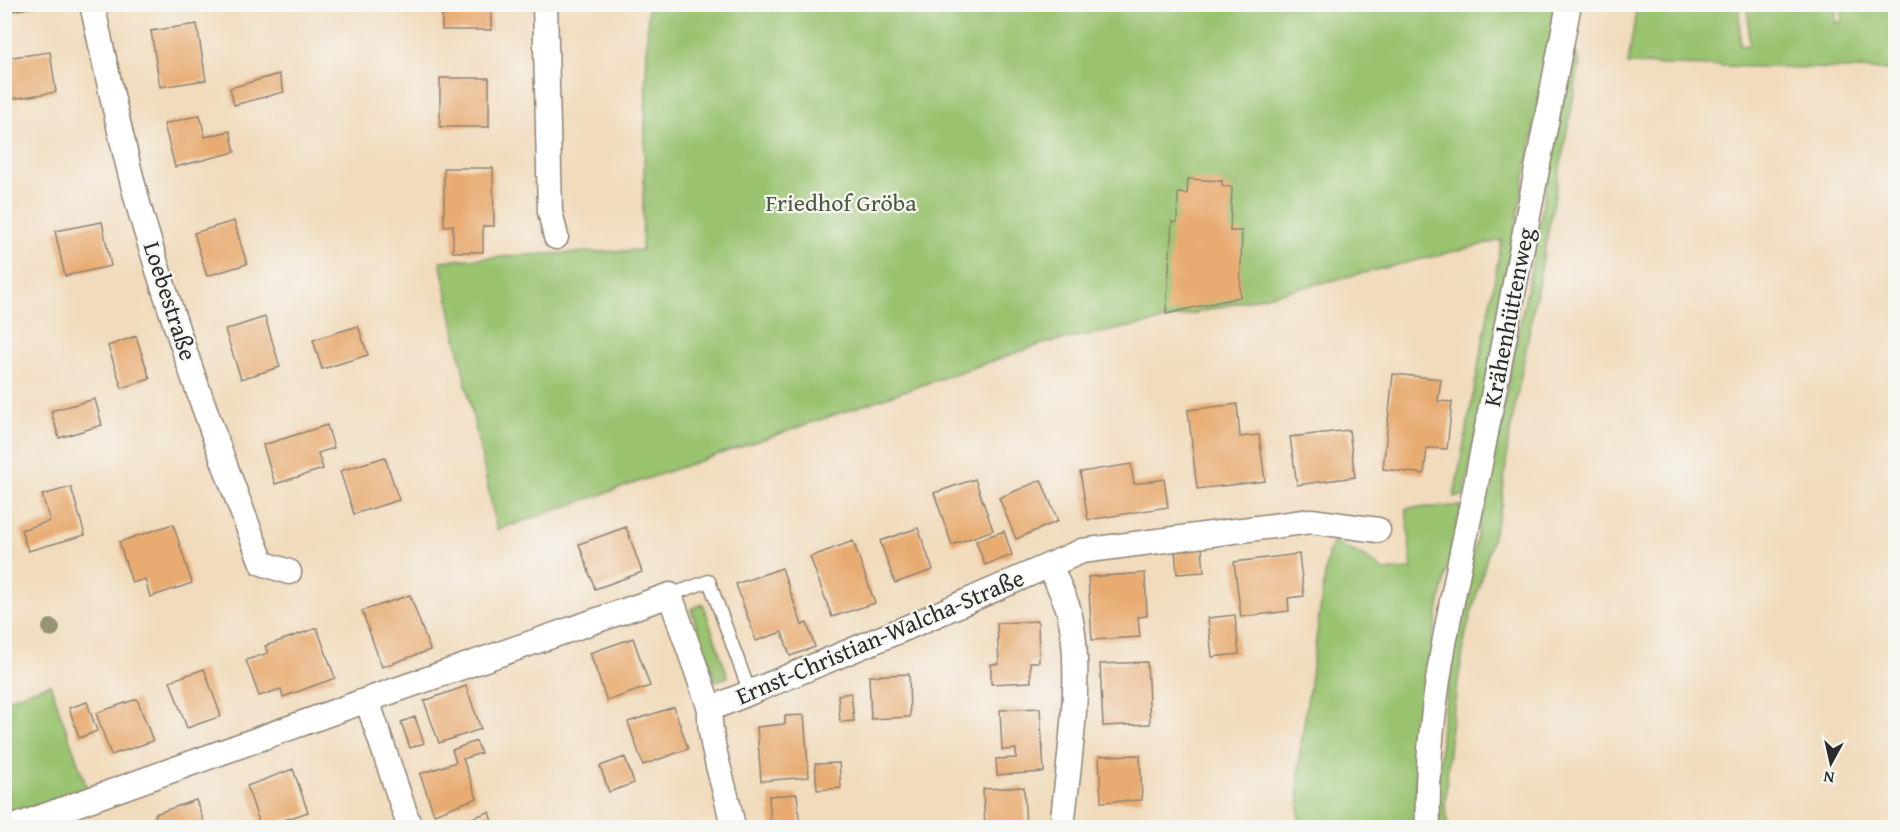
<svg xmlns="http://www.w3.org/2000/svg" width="1900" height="832" font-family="'Gentium Book Plus',serif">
  <rect width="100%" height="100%" fill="#f6f6f2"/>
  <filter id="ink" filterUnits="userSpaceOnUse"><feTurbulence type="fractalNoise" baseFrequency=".0167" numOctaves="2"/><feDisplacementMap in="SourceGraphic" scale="12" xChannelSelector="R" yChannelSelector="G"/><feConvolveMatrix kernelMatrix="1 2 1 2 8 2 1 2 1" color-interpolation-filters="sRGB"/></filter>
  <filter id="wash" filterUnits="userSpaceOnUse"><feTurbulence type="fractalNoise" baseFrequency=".008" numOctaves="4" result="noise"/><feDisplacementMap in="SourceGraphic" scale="24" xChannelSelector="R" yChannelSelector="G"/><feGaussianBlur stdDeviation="1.35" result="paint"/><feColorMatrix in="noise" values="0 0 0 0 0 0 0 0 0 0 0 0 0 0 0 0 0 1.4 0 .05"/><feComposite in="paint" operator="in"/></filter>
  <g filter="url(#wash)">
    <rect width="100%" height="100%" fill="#f1dbbc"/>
    <path fill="#9ac36f" stroke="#62774d" stroke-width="1.5" d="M648,5H1558L1464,496L1454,497L1502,240L1157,322L1045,343L497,530L440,261L544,254L642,250Z
      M1637,5H1739L1740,46L1749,45L1748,5H1836V23L1842,22V5H1895V70L1628,64Z
      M1572,47L1580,62L1508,444L1502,503L1466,633L1451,725L1445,805L1448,827L1439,828L1437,804L1442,724L1457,632L1527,290Z
      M1461,506C1438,611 1410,719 1417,827L1299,828V760L1328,554L1333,541L1365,557L1384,571L1412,569L1406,508Z
      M703,604L728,677L715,681L691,609Z
      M50,684L87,788L5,816V700Z"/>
    <g id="blocks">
      <path fill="#e8ac72" d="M5,4H38L39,6L6,12Z
        M442,4H491V30H442Z
        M197,24L206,80L160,87L151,31Z
        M50,52L56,92L12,99L6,58Z
        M279,74L284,92L234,105L230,88Z
        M440,78H489V127H440Z
        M200,115L205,137L230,131L235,152L175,167L164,124Z
        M444,168H493L494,226H483V252H453V225L444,226Z
        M1188,179L1222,181V186L1232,187L1230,231H1242L1240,297L1166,314L1172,222H1177L1178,193L1187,194Z
        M4,183L10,205L4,206Z
        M234,221L247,264L207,276L194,233Z
        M102,222L111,266L65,276L55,231Z
        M265,317L280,367L241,379L225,330Z
        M358,326L368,355L322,369L313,340Z
        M136,336L150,379L122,388L108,346Z
        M1393,374L1441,379L1438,401L1452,402L1447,449L1427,448L1424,474L1383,469Z
        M95,399L102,425L59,438L51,411Z
        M1237,404L1240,437L1259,435L1265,481L1197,489L1188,410Z
        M327,425L334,448L318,453L323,469L275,484L263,445Z
        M1349,430L1355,477L1297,485L1290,437Z
        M385,457L399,500L354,514L340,471Z
        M1131,464L1134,484L1164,479L1168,507L1088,520L1080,472Z
        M975,479L993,530L952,545L934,493Z
        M1041,480L1058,521L1016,539L999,498Z
        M71,487L85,535L28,551L21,530L50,521L42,495Z
        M173,524L192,583L150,597L145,579L132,583L119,542Z
        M626,527L642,572L595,589L579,544Z
        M918,528L933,570L895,583L880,541Z
        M1004,531L1012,555L985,565L976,541Z
        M853,541L875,603L832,617L810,557Z
        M1202,547L1204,572L1177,574L1175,549Z
        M1299,554L1304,596L1288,598L1289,611L1241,617L1234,562Z
        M782,568L802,625L807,623L815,647L790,656L782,632L756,641L736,584Z
        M1145,573L1147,616L1138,617L1140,637L1092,640L1088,577Z
        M410,595L430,650L382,667L362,611Z
        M1235,615L1239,654L1212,657L1208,618Z
        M1038,621L1039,662H1030L1031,682L991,684V664H999L997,623Z
        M317,628L335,678L283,697L281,689L259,696L246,660L268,653L265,646Z
        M633,638L650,686L607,701L590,653Z
        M1147,662L1150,724L1103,726L1100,664Z
        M204,669L221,716L187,728L170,681Z
        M909,674L910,717L871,719L869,676Z
        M466,686L481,729L439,743L424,701Z
        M851,693L854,721L840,722L838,695Z
        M137,699L153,741L111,755L96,713Z
        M87,702L97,731L79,738L69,708Z
        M674,707L688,749L643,765L628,722Z
        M1040,708L1044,772L997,775L996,759L1016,758V749L1002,750L1000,710Z
        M804,715L809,777L761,781L757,727L785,724V716Z
        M415,717L424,743L410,748L401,722Z
        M476,741L481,753L463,759L477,798L434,814L420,774L456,762L452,750Z
        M1140,755L1142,800L1101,802L1099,756Z
        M625,757L634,783L609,792L600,766Z
        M839,763L841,788L817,790L815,764Z
        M293,769L308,812L261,828L247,786Z
        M1024,787L1026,828H985L983,789Z
        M797,794L800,828H771L769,796Z
        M196,800L206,828H142L140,823L156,817L155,814Z
        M489,812L494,828H446V827Z"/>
    </g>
  </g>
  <g filter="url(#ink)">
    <use href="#blocks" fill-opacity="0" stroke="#8e8374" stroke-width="1.5"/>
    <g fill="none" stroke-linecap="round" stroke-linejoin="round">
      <g stroke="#8e8374" stroke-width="15">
        <path id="service" d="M670,595L709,581L750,693"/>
      </g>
      <g stroke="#8e8374" stroke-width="27">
        <path id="minor" d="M92,4C108,76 122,148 142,218C177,335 218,450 262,563L289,572
          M545,4L550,212L556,237
          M1050,566C1056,580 1063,594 1068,608C1085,668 1068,765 1062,828
          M367,700L410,828
          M710,709L906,628L1082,551L1311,521L1378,530
          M11,828L367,700L670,595L710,709C708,746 727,789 733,828
          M1428,828C1424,706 1456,587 1479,469C1510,314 1540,159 1569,4"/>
      </g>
      <use href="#service" stroke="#fff" stroke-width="12"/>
      <use href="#minor" stroke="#fff" stroke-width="24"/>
    </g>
    <circle fill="#969477" cx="51" cy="628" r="9"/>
  </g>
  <g text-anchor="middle" stroke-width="4.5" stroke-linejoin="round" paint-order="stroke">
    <g font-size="24" fill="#4c593f" stroke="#f6f6f2">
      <text x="841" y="211">Friedhof Gröba</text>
    </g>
    <g font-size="24" fill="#2b2b2b" stroke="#f6f6f2">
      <text transform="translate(170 301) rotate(72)" y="8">Loebestraße</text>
      <text transform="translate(1509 317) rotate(-79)" y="8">Krähenhüttenweg</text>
      <text transform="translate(880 637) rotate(-23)" y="8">Ernst-Christian-Walcha-Straße</text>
    </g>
  </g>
  <rect width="1900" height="832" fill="none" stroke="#f6f6f2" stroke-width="24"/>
  <g transform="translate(1831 763) rotate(188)" stroke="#f6f6f2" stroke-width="4.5" paint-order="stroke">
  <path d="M0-4.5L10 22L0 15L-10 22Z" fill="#2b2b2b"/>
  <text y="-9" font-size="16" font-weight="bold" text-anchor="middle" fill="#2b2b2b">N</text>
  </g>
</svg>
